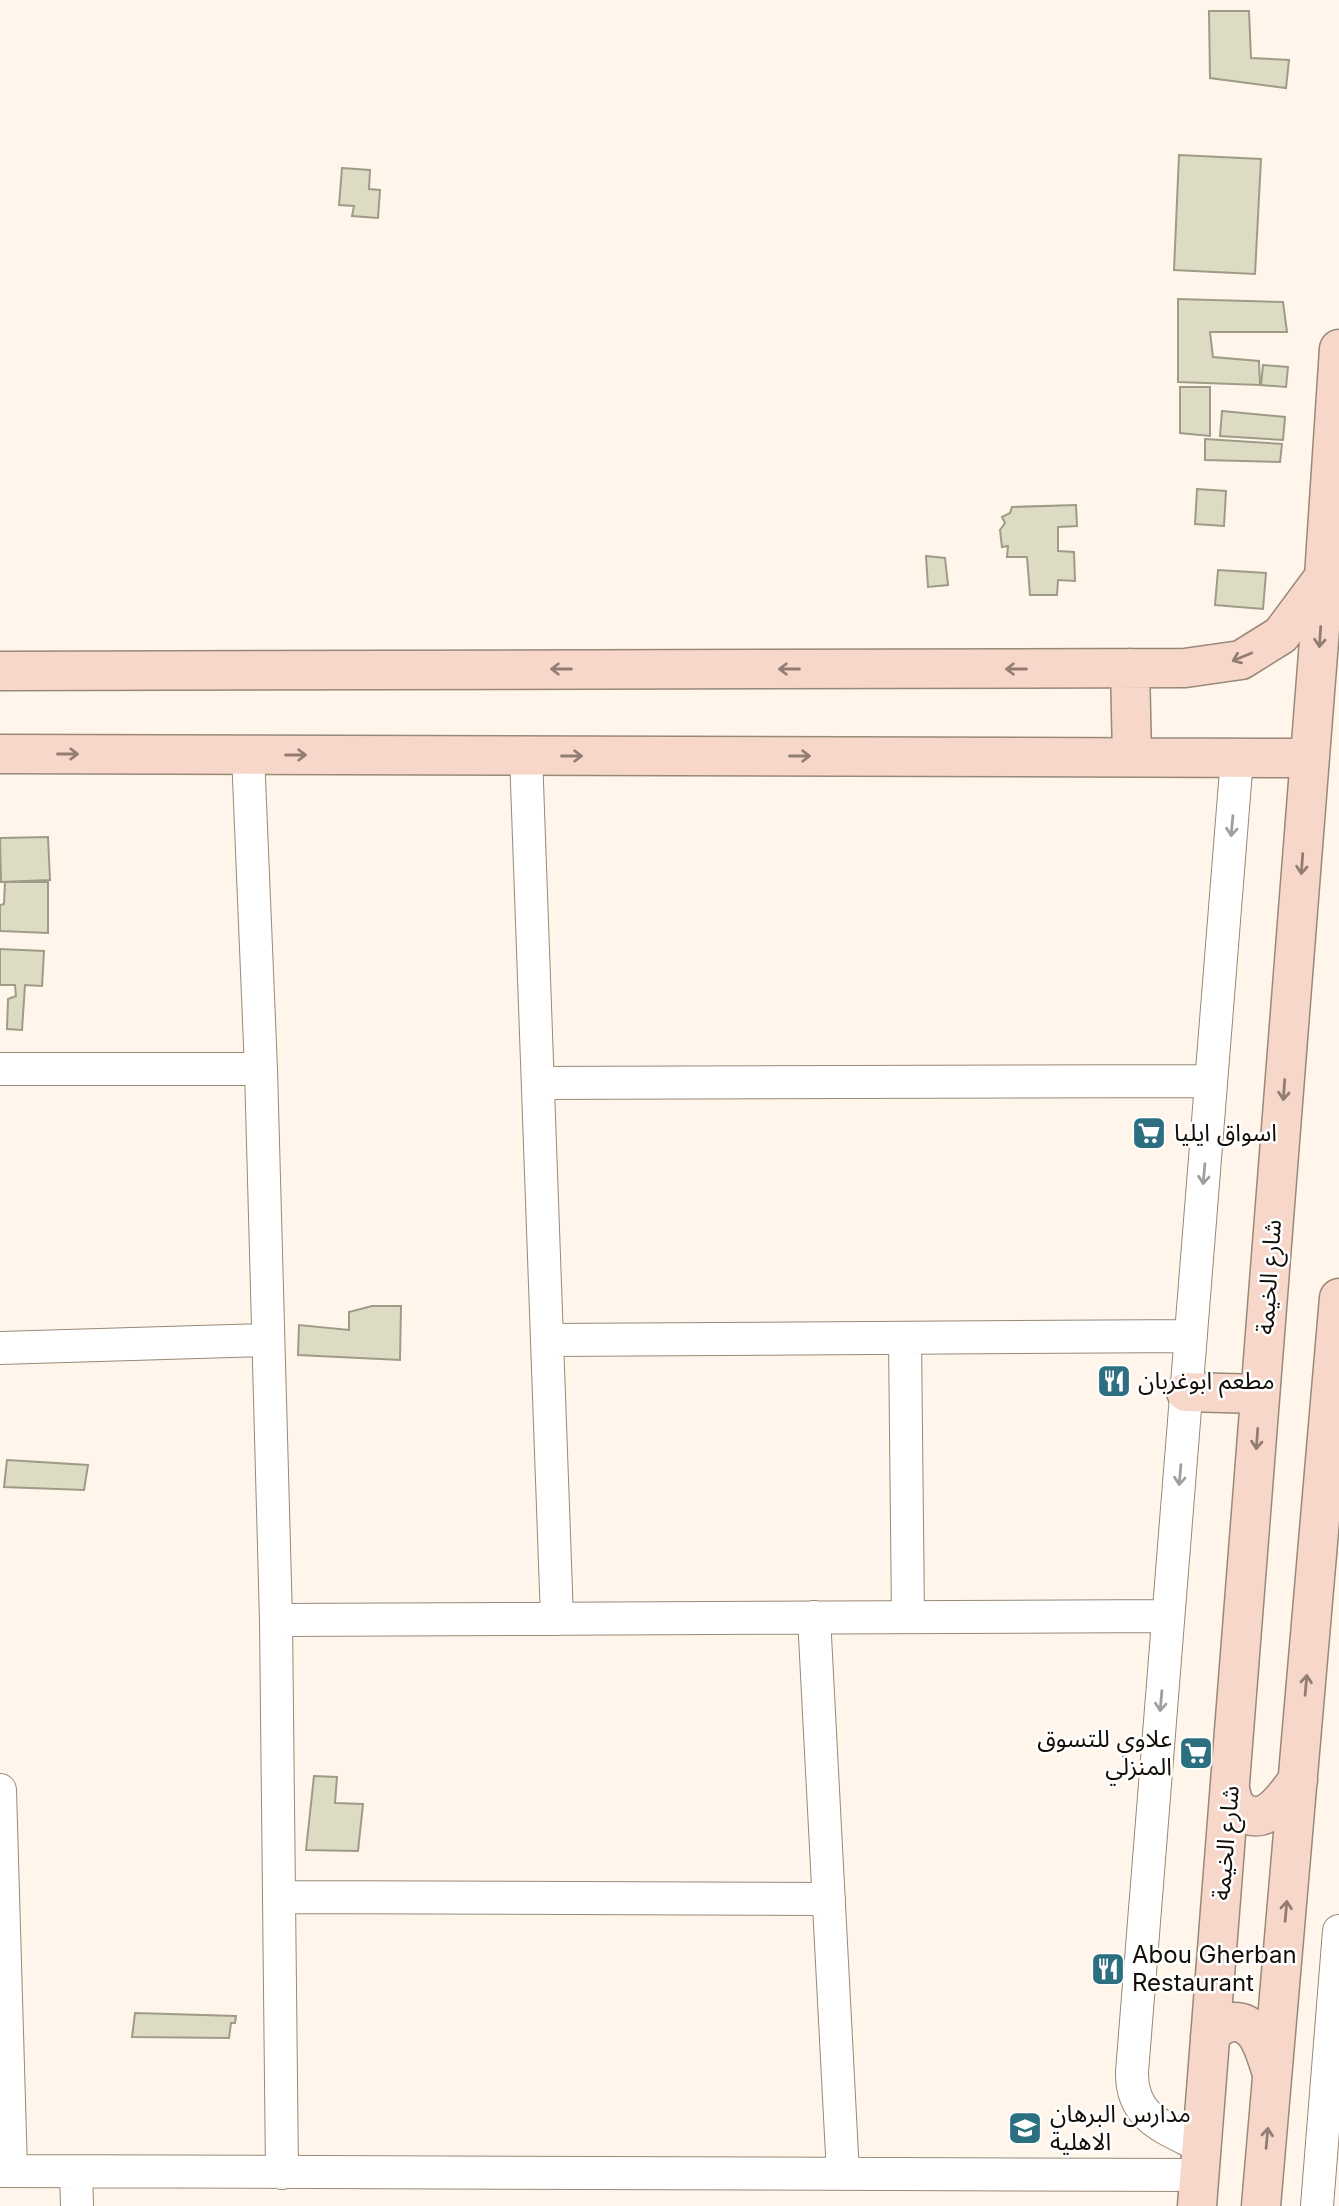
<svg xmlns="http://www.w3.org/2000/svg" width="1339" height="2206" font-family="Inter,'Noto Sans Arabic',sans-serif">
  <rect width="100%" height="100%" fill="#fff5ea"/>
  <path fill="#dedbc5" stroke="#9e9b86" stroke-width="2" d="M1209,11H1249L1251,58L1289,60L1286,88L1210,78Z
    M1179,155L1261,159L1255,274L1174,270Z
    M342,168L370,170L369,189L380,190L378,218L352,216L354,206L339,205Z
    M1178,299L1283,302L1287,332H1210L1213,357L1259,361L1260,385L1178,382Z
    M1263,365L1288,367L1286,387L1261,385Z
    M1180,387H1210V436L1180,433Z
    M1222,411L1285,417L1283,440L1220,436Z
    M1205,439L1282,444L1280,462L1205,460Z
    M1197,489L1226,491L1224,526L1195,524Z
    M1076,505L1077,526L1058,527V551L1074,552L1075,581L1058,580L1057,595H1030L1027,557H1007L1008,546L1002,547L1000,530L1005,523L1002,517L1010,513L1012,507Z
    M926,556L945,558L948,585L928,587Z
    M1218,570L1266,573L1263,609L1215,605Z
    M48,837L50,880L1,882L0,838Z
    M5,882H48V933L0,931V905L4,904Z
    M0,949L44,951L42,986L25,985L22,1030L7,1029L8,999L16,996L15,985H0Z
    M372,1306H401L400,1360L298,1355L299,1325L349,1330V1312Z
    M7,1460L88,1465L84,1490L4,1487Z
    M314,1776L337,1777L335,1803L363,1804L358,1851L306,1850Z
    M135,2013L236,2016L235,2023H231L229,2038L132,2037Z"/>
  <g fill="none" stroke-linecap="round" stroke-linejoin="round">
    <g stroke="#988979" stroke-width="34">
      <path id="street" d="M248,754L261,1069L276,1620L282,2173
        M526,755L557,1619
        M0,1069H261
        M538,1083L1211,1081
        M905,1338L908,1617
        M547,1340L1191,1336
        M0,1348L268,1340
        M814,1617L843,2174
        M276,1620L1168,1616
        M0,1790L11,2171
        M279,1897L829,1899
        M1202,2147C1166,2128 1131,2119 1132,2072L1237,758
        M0,2171L1200,2175
        M76,2172L77,2206
        M1317,2206L1339,1931"/>
    </g>
    <g stroke="#988979" stroke-width="41">
      <path id="secondary" d="M1130,668L1132,757
        M0,671L1185,668L1241,660L1281,635L1324,577
        M0,754L1310,758
        M1186,1392L1260,1394
        M1230,1789C1232,1799 1234,1808 1244,1813C1268,1826 1285,1796 1298,1780
        M1210,2037C1216,2029 1222,2023 1233,2022C1259,2021 1265,2054 1272,2073
        M1197,2206L1324,577L1339,349
        M1261,2206L1339,1298"/>
    </g>
    <use href="#street" stroke="#fff" stroke-width="32"/>
    <use href="#secondary" stroke="#f8d7cb" stroke-width="38"/>
  </g>
  <defs><path id="oneway-shaft" d="M-6 0H5M1.5-3L5.5 0L1.5 3" fill="none" stroke-width="1.6" stroke-linecap="round" stroke-linejoin="round" transform="scale(1.75)"/></defs>
  <g stroke="#917d73">
    <use href="#oneway-shaft" transform="translate(1320 637) rotate(94)"/>
    <use href="#oneway-shaft" transform="translate(1242 657) rotate(158)"/>
    <use href="#oneway-shaft" transform="translate(561 669) rotate(180)"/>
    <use href="#oneway-shaft" transform="translate(789 669) rotate(-180)"/>
    <use href="#oneway-shaft" transform="translate(1016 669) rotate(-180)"/>
    <use href="#oneway-shaft" transform="translate(68 754)"/>
    <use href="#oneway-shaft" transform="translate(296 755)"/>
    <use href="#oneway-shaft" transform="translate(572 756)"/>
    <use href="#oneway-shaft" transform="translate(800 756)"/>
    <use href="#oneway-shaft" transform="translate(1302 864) rotate(94)"/>
    <use href="#oneway-shaft" transform="translate(1284 1090) rotate(94)"/>
    <use href="#oneway-shaft" transform="translate(1257 1439) rotate(94)"/>
    <use href="#oneway-shaft" transform="translate(1306 1685) rotate(-85)"/>
    <use href="#oneway-shaft" transform="translate(1286 1911) rotate(-85)"/>
    <use href="#oneway-shaft" transform="translate(1267 2138) rotate(-85)"/>
  </g>
  <g stroke="#a19f9c">
    <use href="#oneway-shaft" transform="translate(1232 826) rotate(95)"/>
    <use href="#oneway-shaft" transform="translate(1204 1174) rotate(95)"/>
    <use href="#oneway-shaft" transform="translate(1180 1475) rotate(95)"/>
    <use href="#oneway-shaft" transform="translate(1161 1701) rotate(95)"/>
  </g>
  <defs>
    <g id="supermarket-square" transform="scale(1.75)"><rect x="-9" y="-9" width="18" height="18" rx="4" fill="#2c6f80" stroke="#fff"/><path d="M-6-5.5h2.5l.6 2H6L4.5 2H-2.5L-4.4-4H-6ZM-1.5 3.2a1.3 1.3 0 1 0 .1 0ZM3 3.2a1.3 1.3 0 1 0 .1 0Z" fill="#fff"/></g>
    <g id="restaurant-square" transform="scale(1.75)"><rect x="-9" y="-9" width="18" height="18" rx="4" fill="#2c6f80" stroke="#fff"/><path d="M-5-6h1v4h1v-4h1v4h1v-4h1v5L-1.5 .5V6h-2V.5L-5-1ZM5-6V6H3V1.5H1.5Q1.5-4 5-6Z" fill="#fff"/></g>
    <g id="school-square" transform="scale(1.75)"><rect x="-9" y="-9" width="18" height="18" rx="4" fill="#2c6f80" stroke="#fff"/><path d="M0-5L7-2L0 1L-7-2ZM-4 1L0 2.5L4 1V4Q0 6-4 4Z" fill="#fff"/></g>
  </defs>
  <g fill-rule="evenodd">
    <use href="#supermarket-square" x="1149" y="1133"/>
    <use href="#restaurant-square" x="1114" y="1381"/>
    <use href="#supermarket-square" x="1196" y="1753"/>
    <use href="#restaurant-square" x="1108" y="1969"/>
    <use href="#school-square" x="1025" y="2128"/>
  </g>
  <g text-anchor="middle" stroke-width="5" stroke-linejoin="round" paint-order="stroke">
    <g font-size="24" fill="#130e08" stroke="#fff" text-anchor="start">
      <text x="1174" y="1141">اسواق ايليا</text>
      <text x="1138" y="1389">مطعم ابوغربان</text>
      <text x="1172" y="1747" text-anchor="end">علاوي للتسوق<tspan x="1172" dy="28">المنزلي</tspan></text>
      <text x="1132" y="1963">Abou Gherban<tspan x="1132" dy="28">Restaurant</tspan></text>
      <text x="1050" y="2122">مدارس البرهان<tspan x="1050" dy="28">الاهلية</tspan></text>
    </g>
    <g font-size="24" fill="#130e08" stroke="#fff">
      <text transform="translate(1269 1277) rotate(-86)" y="8">شارع الخيمة</text>
      <text transform="translate(1226 1843) rotate(-85)" y="8">شارع الخيمة</text>
    </g>
  </g>
</svg>
